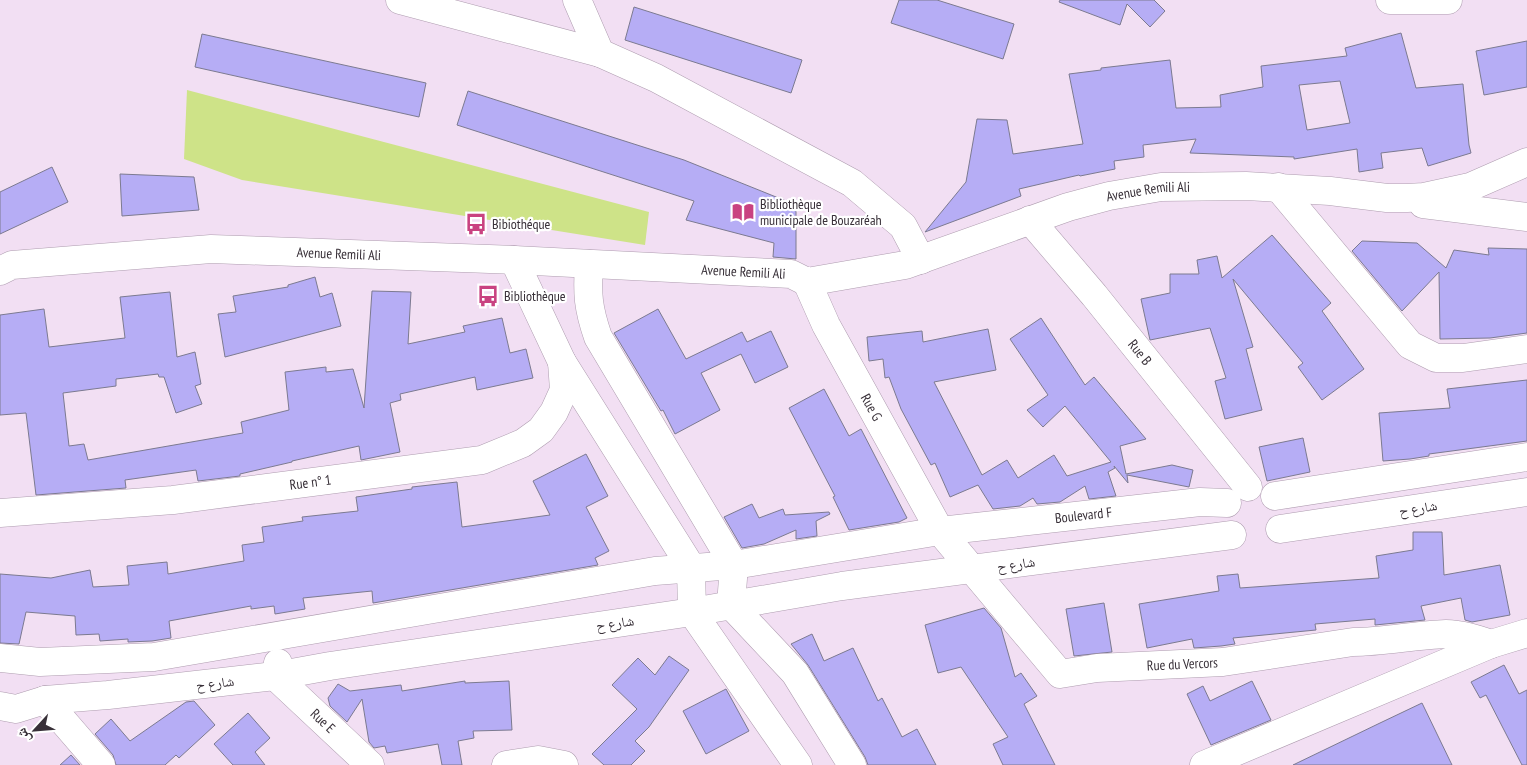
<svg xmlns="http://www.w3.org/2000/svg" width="1527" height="765" font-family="'PT Sans Narrow','Noto Naskh Arabic',sans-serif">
  <rect width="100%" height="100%" fill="#f2dff3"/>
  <path fill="#cee388" d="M187,90L649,212L645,245L242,180L184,159Z"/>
  <path fill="#b6adf5" stroke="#7c7a90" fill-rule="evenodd" d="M899,0H937L1014,24L1003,59L891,23Z
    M1060,0H1154L1165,11L1150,27L1127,4L1120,25L1059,2Z
    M634,7L802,60L791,93L625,40Z
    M1401,33L1416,88L1463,84L1469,145L1471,153L1428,166L1422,148L1381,153L1383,168L1359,172L1357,149L1294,159V157L1190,153L1196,139L1143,145L1144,157L1114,161L1115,169L1080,176L1079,175L1019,189L1021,196L925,232L966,182L977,119L1007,120L1013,154L1083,144L1069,74L1101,70V68L1170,60L1176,108L1221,107L1220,95L1263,87L1261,66L1347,56L1345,48ZM1340,81L1350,123L1307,130L1299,85Z
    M202,34L426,83L419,117L195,67Z
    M1527,41V87L1484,95L1476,51Z
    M468,91L684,160L796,205V259L773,257L774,243L686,220L694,201L457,125Z
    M52,167L68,202L0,234V192Z
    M120,174L194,177L199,210L122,216Z
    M1272,235L1331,303L1322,311L1364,369L1322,400L1298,367L1303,363L1233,279L1253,347L1246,349L1262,410L1225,419L1215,381L1226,378L1210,328L1150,340L1141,299L1170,293V274H1199L1197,260L1217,256L1222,278Z
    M1362,241L1417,243L1446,268L1454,250L1489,255L1488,248L1527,249V333L1490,338L1440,339L1439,272L1402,311L1352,251Z
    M315,277L320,297L332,293L341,326L225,357L218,314L236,312L233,296L288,287V285Z
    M372,291L411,292L408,344L465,332L463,326L502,318L510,353L526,349L533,378L477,390L475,377L400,394L401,400L390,403L400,452L361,460L359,446L292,461V462L240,474V476L198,481L196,470L125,480L126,488L36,495L26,413L0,415V315L44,309L49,347L125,338L120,297L170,292L177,357L195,352L201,384L195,386L202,404L176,413L164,377H159L158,374L116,379V386L63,393L69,446L84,444L88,460L243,433L241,422L289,410L285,372L326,367V372L353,369L364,408Z
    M658,309L686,359L742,332L747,342L771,331L788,367L755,383L741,354L701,373L720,410L675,434L663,410L661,411L614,333Z
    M1041,318L1085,385L1094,377L1146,439L1120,446L1126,474L1172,465L1193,470L1189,487L1127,475L1128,483L1114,466L1115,468L1108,472L1116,496L1089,499L1085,486L1060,502L1037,504L1033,498L1020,506L993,509L978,485L950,497L935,463L931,465L901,409L889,377L885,378L883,359L869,361L867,337L922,331L923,342L988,329L996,370L934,382L982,475L1007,460L1018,478L1054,455L1067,476L1111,462L1065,406L1043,427L1027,410L1048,395L1010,339Z
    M1527,380V441L1429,454V456L1410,459L1383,461L1379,413L1450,408L1447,389Z
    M824,389L849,436L861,429L907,518L899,522L849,530L833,497L835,496L789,408Z
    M1303,438L1310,472L1267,481L1259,447Z
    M586,454L608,496L586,507L609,551L595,558L598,565L373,603L372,591L303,598L305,609L275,614L274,606L251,609V606L169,621L171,638L152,641L128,642V639L100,641L99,634L76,635L75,616L26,612L19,644L0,643V574L51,578L90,570L93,587L129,585L127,566L167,562L168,574L244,561L242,545L264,542L262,527L303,521L302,517L358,511L356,497L412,489V487L457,482L462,527L550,515L533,481Z
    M752,504L759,518L783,509L785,515L829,512L830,514L816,521L817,536L796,539V530L764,544L742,548L724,517Z
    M1413,532H1442L1444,575L1500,565L1510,615L1472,622L1465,620L1461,598L1421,606L1425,620L1375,625V619L1315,624L1316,630L1233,638L1235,644L1221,646L1194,648L1192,639L1147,648L1139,604L1219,591L1217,576L1238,574L1240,588L1379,578L1376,556L1413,550Z
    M1104,603L1112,652L1074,656L1066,609Z
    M984,608L1001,628L1015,677L1021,673L1037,696L1024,704L1055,765H1003L993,744L1008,737L961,667L938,673L925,625Z
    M812,634L824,661L853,648L878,701L882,698L902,737L917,729L936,765H868L865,757L808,665L791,644Z
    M669,656L689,670L649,727L635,741L645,751L631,765H604L592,754L637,709L612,685L638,658L655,675Z
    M1504,665L1519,694L1527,690V765H1522L1486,695L1480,698L1471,682Z
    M465,681V683L509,681L512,730L473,731L474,738L458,741L462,765H442L438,744L387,753L385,746L374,748L369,742L362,699L347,722L330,706L328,698L338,684L350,691L401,685L402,691Z
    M1252,681L1271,720L1211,745L1187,694L1203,686L1210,701Z
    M726,689L749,731L706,754L683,711Z
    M194,701L215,725L179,758L176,755L165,765H116L113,755L95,734L111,719L130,741L186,702Z
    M1422,703L1452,765H1293L1380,723Z
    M248,713L270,738L255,752L265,765H233L214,744Z
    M71,755L80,765H60Z"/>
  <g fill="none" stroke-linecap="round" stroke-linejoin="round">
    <g stroke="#ae9caf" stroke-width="29">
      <g id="minor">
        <path d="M400,0L600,53"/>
        <path d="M577,0L600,53L656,78L852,183L903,226L921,260"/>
        <path d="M1390,0H1448"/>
        <path d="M1278,187L1410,345L1436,358H1463L1527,349"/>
        <path id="s1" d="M1030,220L1094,295L1248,487"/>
        <path d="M514,260L562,362L691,567L692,612L798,765"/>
        <path d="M589,264C587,294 588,308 598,337L734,565L731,605L795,673L852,765"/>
        <path id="s2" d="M807,282L826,325L940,531L1060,674L1097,668L1223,662L1353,642C1384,642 1415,635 1446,634C1461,634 1476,639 1491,644"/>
        <path d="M1275,496L1527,457"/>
        <path id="s3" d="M0,513L173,500L482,460L523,443L541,430L554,412L564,390L562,362"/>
        <path d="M1280,529L1527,492"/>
        <path id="s4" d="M0,658L40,662L154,657L655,571L734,565L940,531L1200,502L1227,503"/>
        <path id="s5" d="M278,663L275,676L370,765"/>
        <path d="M45,700L101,765"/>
        <path d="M0,706L16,709L45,700L108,695L275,676L330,666L692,612L842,586L1232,535"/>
        <path d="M506,765L538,760L564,765"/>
        <path d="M1204,765L1491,644L1527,633"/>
      </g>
    </g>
    <g stroke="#ae9caf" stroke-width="29">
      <g id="major">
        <path d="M1423,204L1527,217"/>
        <path id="s6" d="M0,271L12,265L211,249L514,260L791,274L807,282L905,265L1068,207L1109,196L1161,187L1246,186L1330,191L1387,198H1407L1424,197L1470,187L1527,162"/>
      </g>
    </g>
    <use href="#minor" stroke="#fff" stroke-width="28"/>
    <use href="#major" stroke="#fff" stroke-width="28"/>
  </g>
  <defs>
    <g id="library-bare" transform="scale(1.725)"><path d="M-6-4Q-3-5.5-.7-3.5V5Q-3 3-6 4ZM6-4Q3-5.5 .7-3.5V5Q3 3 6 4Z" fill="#c94281" stroke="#fff" stroke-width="2.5" paint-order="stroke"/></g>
    <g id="bus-bare" transform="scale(1.725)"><path d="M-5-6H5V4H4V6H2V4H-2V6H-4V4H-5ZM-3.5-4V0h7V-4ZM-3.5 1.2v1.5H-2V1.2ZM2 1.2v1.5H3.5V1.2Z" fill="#c94281" stroke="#fff" stroke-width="2.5" paint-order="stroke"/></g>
  </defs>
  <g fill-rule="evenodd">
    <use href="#library-bare" x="743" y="212"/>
    <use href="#bus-bare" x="476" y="224"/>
    <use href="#bus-bare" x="488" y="296"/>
  </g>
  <g text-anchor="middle" stroke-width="4.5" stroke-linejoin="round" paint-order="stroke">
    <g font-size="14" fill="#383038" stroke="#fff">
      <text dy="5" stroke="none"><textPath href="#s6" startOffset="1166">Avenue Remili Ali</textPath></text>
      <text dy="5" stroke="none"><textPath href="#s6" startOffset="341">Avenue Remili Ali</textPath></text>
      <text dy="5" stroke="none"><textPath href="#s6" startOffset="746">Avenue Remili Ali</textPath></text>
      <text dy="5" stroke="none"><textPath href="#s1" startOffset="172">Rue B</textPath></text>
      <text dy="5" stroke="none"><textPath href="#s2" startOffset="141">Rue G</textPath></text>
      <text dy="5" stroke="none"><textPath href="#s3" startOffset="312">Rue n° 1</textPath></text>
      <text transform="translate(1418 508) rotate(-9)" y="5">شارع ح</text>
      <text dy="5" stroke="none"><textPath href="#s4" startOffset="1095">Boulevard F</textPath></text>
      <text transform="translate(1016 564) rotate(-8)" y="5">شارع ح</text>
      <text transform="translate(615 623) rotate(-8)" y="5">شارع ح</text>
      <text dy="5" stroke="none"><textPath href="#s2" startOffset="592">Rue du Vercors</textPath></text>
      <text transform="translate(215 683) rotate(-7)" y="5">شارع ح</text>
      <text dy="5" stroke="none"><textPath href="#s5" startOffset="79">Rue E</textPath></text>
    </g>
    <g font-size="14" fill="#383038" stroke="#fff" text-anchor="start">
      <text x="760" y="209">Bibliothèque<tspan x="760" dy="16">municipale de Bouzaréah</tspan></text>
      <text x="492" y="229">Bibiothéque</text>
      <text x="504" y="301">Bibliothèque</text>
    </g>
  </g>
  <g transform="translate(35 730) rotate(244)" stroke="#ffffff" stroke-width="4" paint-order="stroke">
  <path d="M0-4L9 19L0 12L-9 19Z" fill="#383038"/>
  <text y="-8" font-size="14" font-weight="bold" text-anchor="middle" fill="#383038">ش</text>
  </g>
</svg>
